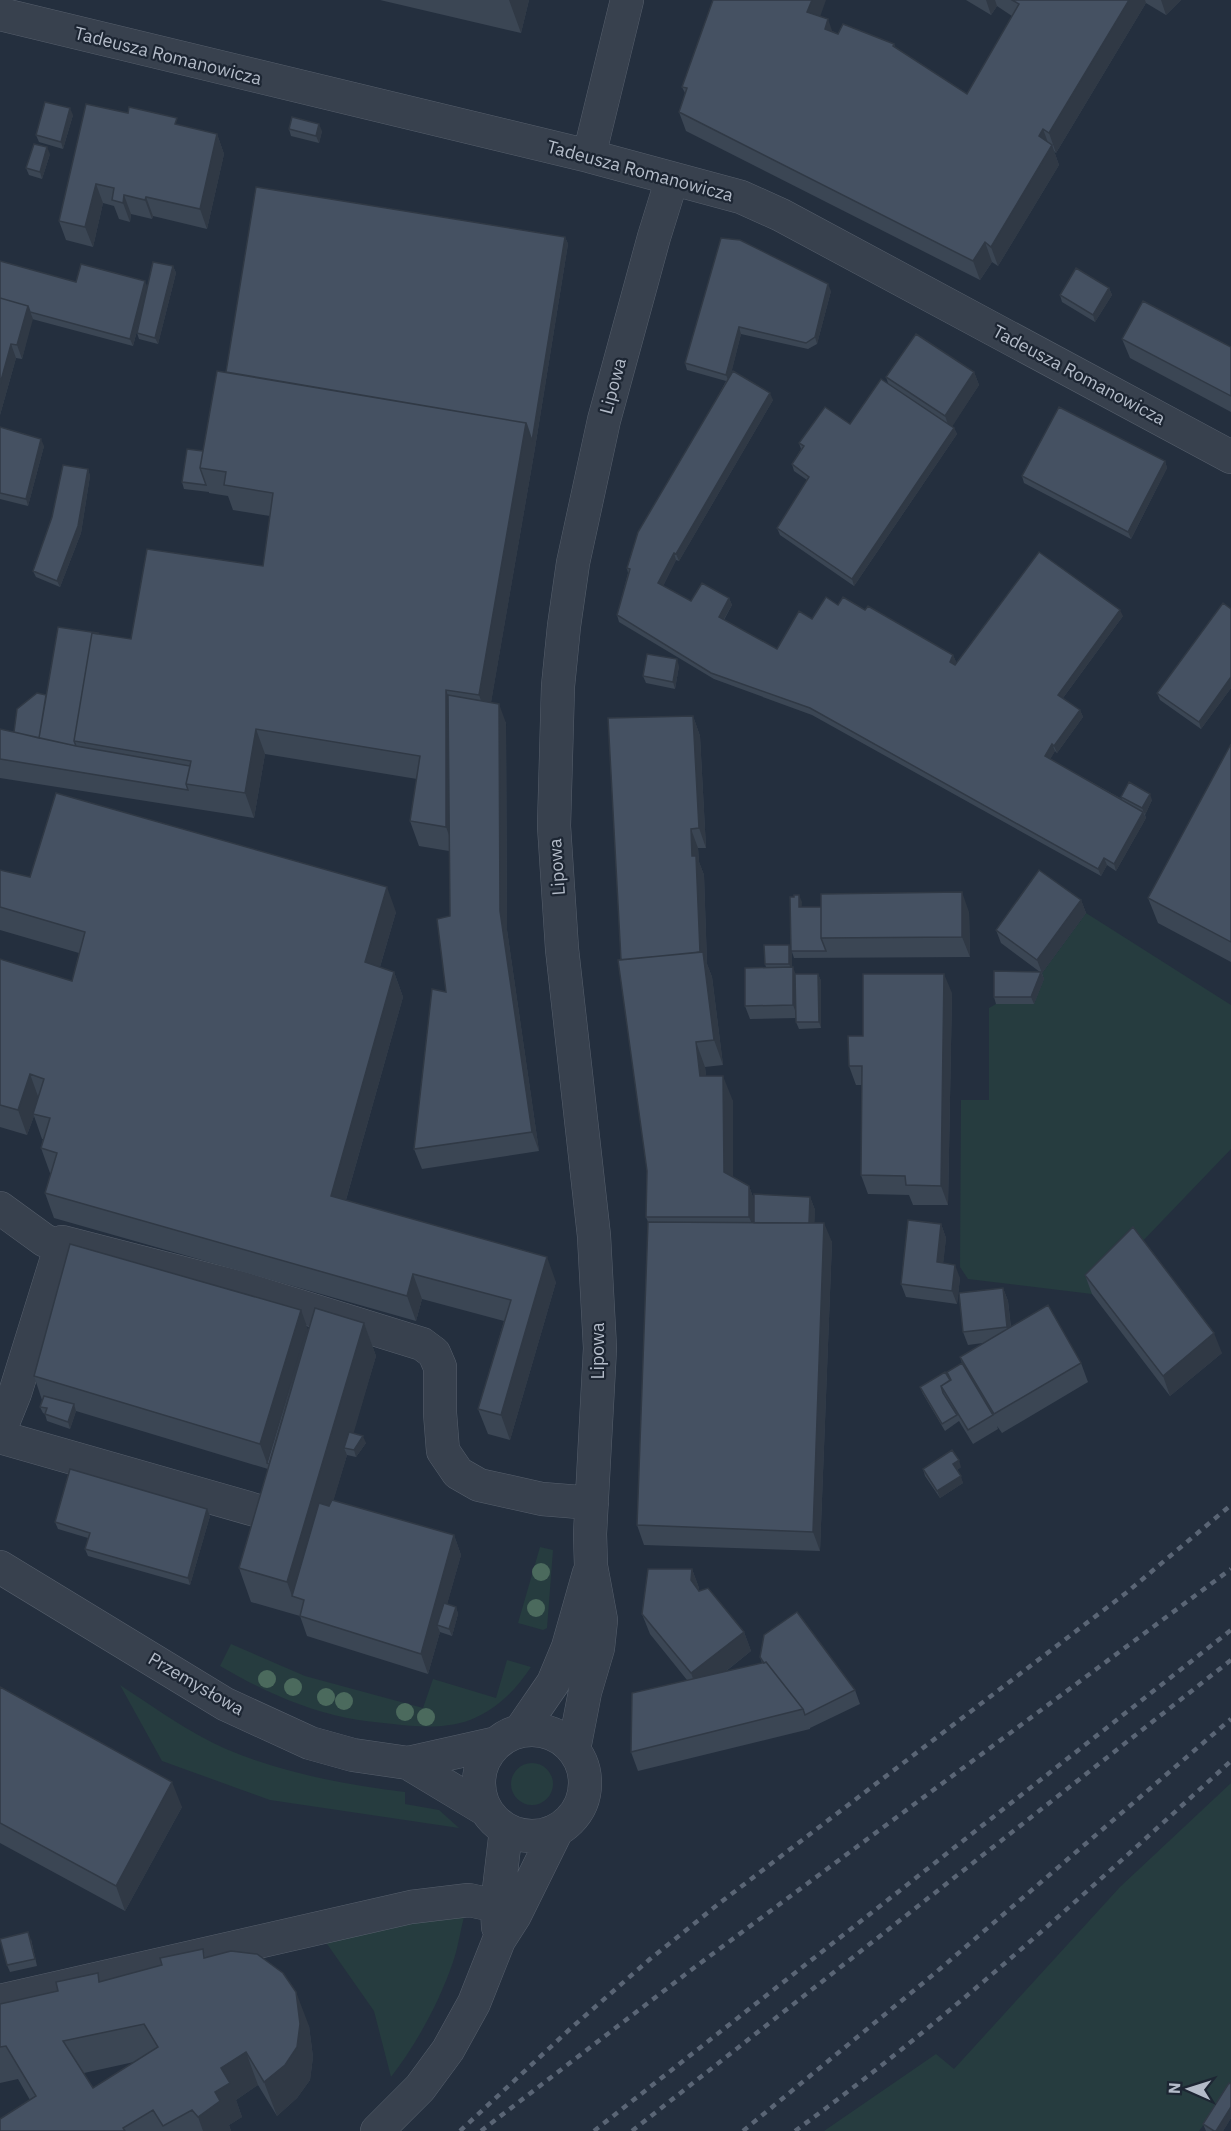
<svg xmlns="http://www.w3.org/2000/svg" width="1231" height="2131" font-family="'IBM Plex Sans',sans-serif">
  <rect width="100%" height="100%" fill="#242f3e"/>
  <path fill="#263c3f" d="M1086,913L1231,1005V1149L1092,1294L968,1279L960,1267L961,1100H989V1008L996,1004H1034L1044,979L1042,973Z
    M540,1547L553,1550L547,1628L543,1630L518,1623Z
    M231,1644L305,1676L423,1708L433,1679L496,1698L507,1660L531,1667C516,1690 497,1709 470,1720C446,1729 417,1727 393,1724C377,1722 362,1721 347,1718C302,1709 259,1689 220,1666Z
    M120,1685C154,1707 189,1733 226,1749C283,1773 345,1785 405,1792V1804L439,1810L459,1828L270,1800L162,1761Z
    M511 1784a21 21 0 1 1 42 0a21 21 0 1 1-42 0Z
    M1231,1783V2088L1199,2131H824L936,2054L954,2069L1120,1887Z
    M464,1917C460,1932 458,1948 453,1962C439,2003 417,2043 391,2077L374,2011L325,1941L417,1921Z"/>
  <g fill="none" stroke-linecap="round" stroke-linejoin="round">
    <g stroke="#565f6c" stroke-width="34">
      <path id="minor" d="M0,14L589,156L741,197L781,215L1231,457
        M589,156L627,0
        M0,1208L44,1240L60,1248
        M0,1430L15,1393L62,1242L241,1288L422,1344L434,1353L440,1367V1413L443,1451L458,1473L479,1485L542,1499L592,1503
        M0,1437L255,1510
        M0,1567L225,1704L310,1743L353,1755L408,1763L486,1810
        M479 1783a53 53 0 1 1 106 0a53 53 0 1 1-106 0Z
        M520,1731L553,1683L568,1647L589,1573
        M574,1749L585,1692L598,1648L601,1620L591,1566L590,1534L600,1348L594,1236L562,949L554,826L558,686L564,626L573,563L604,420L654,237L672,179
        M408,1763L497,1743
        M498,1927L497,1906L506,1830
        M0,2001L411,1907L469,1900L497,1906
        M377,2131L420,2088L448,2050L474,2003L499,1940L515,1915L556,1832"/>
    </g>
    <use href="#minor" stroke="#38414e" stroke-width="33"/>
    <path stroke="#5a6575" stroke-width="4.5" stroke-dasharray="6 6" stroke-linecap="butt" d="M460,2131L570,2029L650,1959L721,1902L1126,1593L1231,1505
      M481,2131L695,1967L1231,1569
      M594,2131L1231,1630
      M632,2131L1231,1660
      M743,2131L934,1974L1231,1719
      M795,2131C949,2019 1090,1889 1231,1761"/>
  </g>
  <g fill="#4b6a5d">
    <circle cx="541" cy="1572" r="9"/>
    <circle cx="536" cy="1608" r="9"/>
    <circle cx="267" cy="1679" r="9"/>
    <circle cx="293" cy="1687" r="9"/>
    <circle cx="326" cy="1697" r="9"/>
    <circle cx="344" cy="1701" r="9"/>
    <circle cx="405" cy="1712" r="9"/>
    <circle cx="426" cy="1717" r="9"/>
  </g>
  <path fill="#3b4654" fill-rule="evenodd" d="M380,0H529L521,33Z
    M966,0H1181L1166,15L1146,3L1056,153L1054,151L1059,165L998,266L992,262L980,280L686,131L679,112L685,93L682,87L820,16L832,31L838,34L894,44L895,47L967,94L1012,16L997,6L991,15Z
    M86,104L217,134L224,154L207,229L153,216L152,219L131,214L130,222L119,219L114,206L103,203L93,247L66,240L59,221Z
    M73,115L63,149L39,142L36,135Z
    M289,129L322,131L319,143L291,136Z
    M50,154L42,179L29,175L26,168Z
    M565,237L568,244L535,448L491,702L506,723L507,930L539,1151L422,1169L414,1149L446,992L450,916L449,851L419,846L410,821L417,779L265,754L254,818L0,778V729L14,732L98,634L131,639L263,566L270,516L233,510L228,496L209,493V492L184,489L182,482L203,451L226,372Z
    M721,238L831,291L817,344L808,349L741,334L731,373L773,400L679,561L676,560L663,586L691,601L729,598L732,605L724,620L777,649L812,619L838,605L865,610L953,655L956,662L955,665L1123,616L1063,698L1080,710L1083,717L1057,753L1055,751L1050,759L1122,799L1121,797L1152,800L1145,815L1146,818L1116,871L1107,865L1101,876L812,715L714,679L619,622L617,615L628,573L627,568L726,381L687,370L685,363Z
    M0,261L76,282L148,286L173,266L176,273L158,344L139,339L137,333L141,316L133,346L32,319L22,359L16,358L0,415Z
    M1109,288L1112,295L1095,322L1062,302L1060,295Z
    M1122,339L1231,347V412L1130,358Z
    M974,372L979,385L952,426L954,428L957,434L854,586L780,535L777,528L807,480L794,471L792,464L801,449L799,443L850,424L888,383L886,377Z
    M0,427L44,446L28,506L0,499Z
    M1165,461L1167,468L1131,539L1024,483L1022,476Z
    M88,469L90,476L81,533L60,587L36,577L33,571Z
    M1231,609V688L1201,729L1160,700L1157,693Z
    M679,666L675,689L646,683L643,676Z
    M693,716L700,736L706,848H698L699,862L704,875L707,964L712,977L723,1065L705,1067L706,1076L733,1101V1177L749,1186L754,1200L810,1197L815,1210L814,1223L832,1242L820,1551L644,1545L637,1525L648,1222L646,1217L647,1171L621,960Z
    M1231,744V962L1158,923L1148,898Z
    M0,870L30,877L396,912L380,967L394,972L403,997L346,1200L556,1282L510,1440L488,1434L478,1409L504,1321L422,1299L416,1321L54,1218L45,1193L51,1173H50L41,1148L43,1139H42L34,1116L27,1135L0,1127V959L72,981L79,953L0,930Z
    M1081,900L1086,913L1042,973L1044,979L1034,1004H996L994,997L1040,972L1001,943L996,930Z
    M802,902L801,907L969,912L970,957L794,958L792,952V967L795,974H818L821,981V1028L799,1029L796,1022V1018L750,1019L745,1006L766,967L765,964L789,945L791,951Z
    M952,993L948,1205H913L909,1195L868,1194L861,1175L862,1085H856L849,1066L863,1036Z
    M941,1224L946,1238L943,1263L960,1278L957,1304L906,1297L901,1284Z
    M1085,1275L1222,1353L1170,1396L1092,1294Z
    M1003,1288L1008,1301L1011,1327L1081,1363L1088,1382L1002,1433L997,1426L998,1429L973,1444L959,1421L945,1431L923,1394L920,1387L950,1380L947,1372L962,1363L960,1357L983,1343L968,1345L963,1332Z
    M364,1323L376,1356L353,1433L366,1443L356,1457L347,1455L333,1501L454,1535L461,1555L447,1604L456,1607L458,1614L452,1636L440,1632L428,1674L307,1636L300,1616L251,1602L239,1568L268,1469L76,1411L70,1429L47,1421L45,1414L43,1413L40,1407L42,1400L34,1376L308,1330Z
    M961,1467L957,1470L963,1483L940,1498L925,1476L923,1469Z
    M210,1516L190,1585L88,1556L85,1549L88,1538L58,1529L55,1522Z
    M692,1569L699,1588V1591L744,1632L751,1651L725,1672L762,1663L760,1657L855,1690L860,1704L810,1728V1729L638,1771L631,1752L687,1680L650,1634L642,1614Z
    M0,1687L182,1807L125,1911L0,1843Z
    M31,1939L37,1966L10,1972L7,1965Z
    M203,1949L206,1958L309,2026L313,2057L310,2080L297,2098L277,2116L258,2085L236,2100L242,2117L229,2125L231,2131H0L30,2100L18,2079L0,2083V2004L101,1982L162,1965ZM134,2062L93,2088L84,2073Z
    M1231,2084V2118L1223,2131H1206L1203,2124Z"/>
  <path fill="#303945" d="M509,0H529L521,33Z
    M812,0H826L815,31L807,12Z
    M986,0H995L997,6L991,15Z
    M1129,0H1145L1146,3L1056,153L1049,133Z
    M1161,0H1181L1166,15Z
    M828,19L835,39L825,29Z
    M70,108L73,115L63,149L61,142Z
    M319,124L322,131L319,143L316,136Z
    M1043,129L1050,148L1052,145L1059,165L998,266L991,247L1039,136Z
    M217,134L224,154L207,229L200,209Z
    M47,147L50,154L42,179L40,172Z
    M96,184L103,203L93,247L85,227Z
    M124,195L131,214L130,222L123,203Z
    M146,197L153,216L152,219L145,200Z
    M565,237L568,244L535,448L488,720L479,695L526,423Z
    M985,242L992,262L980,280L973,261Z
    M173,266L176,273L158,344L155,338Z
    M145,281L148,288L133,346L130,339Z
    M828,284L831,291L817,344L815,337Z
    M1109,288L1112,295L1095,322L1093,315Z
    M28,306L33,319L22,359L17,345Z
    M739,327L741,334L729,382L726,375Z
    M11,344L16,358L0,415V384Z
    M974,372L979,385L950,430L945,416Z
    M770,393L773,400L679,561L676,554Z
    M954,428L957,434L854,586L852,579Z
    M41,439L44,446L28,506L26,499Z
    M1165,461L1167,468L1131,539L1128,532Z
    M88,469L90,476L81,533L60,587L57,581Z
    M674,553L676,560L661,590L658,583Z
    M729,598L732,605L721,624L719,617Z
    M1120,610L1123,616L1060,702L1058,695Z
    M953,655L956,662L953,669L950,662Z
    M677,659L679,666L675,689L673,682Z
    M1231,677V688L1201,729L1199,722Z
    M446,690L455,715V852L446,827Z
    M499,704L506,723L507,930L539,1151L532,1132L500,911Z
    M1080,710L1083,717L1057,753L1054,746Z
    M693,716L700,736L706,848L699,828Z
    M256,729L265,754L254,818L245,793Z
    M1052,744L1055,751L1048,763L1045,756Z
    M1150,794L1152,800L1145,815L1142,808Z
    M1143,812L1146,818L1116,871L1114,864Z
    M691,829L698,848L699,862L704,875L707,964L712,977L723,1065L714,1040L700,957L692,856Z
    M1104,858L1107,865L1101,876L1098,869Z
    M387,887L396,912L374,987L365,962Z
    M962,892L969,912L970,957L962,937Z
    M799,895L802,902L801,914L799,907Z
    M1081,900L1086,913L1042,973L1037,960Z
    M789,945L792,952V971L789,964Z
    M793,967L798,981V1018L793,1005Z
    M394,972L403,997L340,1221L331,1196Z
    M1041,972L1044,979L1034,1004L1031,997Z
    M818,974L821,981V1028L819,1022Z
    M944,974L952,993L948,1205L941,1186Z
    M696,1042L705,1067L709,1101L700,1076Z
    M30,1074L39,1099L33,1114L34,1116L27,1135L18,1110Z
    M723,1076L733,1101V1192L724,1172Z
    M749,1186L758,1211L754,1229L749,1217Z
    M810,1197L815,1210L814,1242L809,1228Z
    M824,1223L832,1242L820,1551L813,1532Z
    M941,1224L946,1238L942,1275L937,1262Z
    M547,1257L556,1282L510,1440L501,1415Z
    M955,1265L960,1278L957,1304L952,1291Z
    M413,1274L422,1299L416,1321L407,1296Z
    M1003,1288L1008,1301L1012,1340L1007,1327Z
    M301,1310L310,1335L267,1463L260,1444Z
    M364,1323L376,1356L349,1449L344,1448L347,1455L304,1600L292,1596L287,1582Z
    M1214,1333L1222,1353L1170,1396L1163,1376Z
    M74,1404L76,1411L70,1429L68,1422Z
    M363,1436L366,1443L356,1457L354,1450Z
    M959,1460L961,1467L956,1471L953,1464Z
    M961,1476L963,1483L940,1498L937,1491Z
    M207,1509L210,1516L190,1585L188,1578Z
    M454,1535L461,1555L441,1626L437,1625L440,1632L428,1674L421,1654Z
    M692,1569L699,1588L698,1600L691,1580Z
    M456,1607L458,1614L452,1636L449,1629Z
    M744,1632L751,1651L698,1693L691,1673Z
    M172,1782L182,1807L125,1911L116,1886Z
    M296,1992L309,2026L313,2057L310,2080L297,2098L277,2116L264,2082Z
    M246,2052L258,2085L236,2100L242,2117L229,2125L231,2131H203L198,2117L215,2092L221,2068Z
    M1231,2107V2118L1223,2131H1216Z"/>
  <path fill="#455162" stroke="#303945" stroke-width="1.5" fill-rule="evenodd" d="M713,0H812L807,12L828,19L825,29L838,34L843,24L894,44L893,46L967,94L1019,4L1012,0H1129L1049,133L1043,129L1040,134L1039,136L1052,145L991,247L985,242L973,261L679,112L687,88L682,87Z
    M45,102L70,108L61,142L36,135Z
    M86,104L128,113L129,107L177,118L175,124L217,134L200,209L146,197L145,200L124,195L123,203L112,200L114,188L96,184L85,227L59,221Z
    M292,117L319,124L316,136L289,129Z
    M34,144L47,147L40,172L26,168Z
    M256,187L565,237L532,441L526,423L226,372Z
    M721,238L740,240L828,284L815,337L806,343L739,327L726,375L685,363Z
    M0,261L76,282L81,264L145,281L130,339L30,312L28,306L0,298Z
    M153,262L173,266L155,338L137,333Z
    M1076,268L1109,288L1093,315L1060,295Z
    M0,298L28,306L17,345L11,344L0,384Z
    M1143,301L1231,347V396L1122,339Z
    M916,334L974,372L945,416L886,377Z
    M217,371L526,423L479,695L446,690V827L410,821L420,756L256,729L245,793L186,784L191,761L74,741L92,633L131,639L147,549L263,566L273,493L224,485L226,472L200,468Z
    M733,371L770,393L676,554L674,553L658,583L691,601L702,583L729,598L719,617L777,649L799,611L812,619L826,597L838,605L843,597L865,610L868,606L953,655L950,662L955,665L1039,552L1120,610L1058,695L1080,710L1054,746L1052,744L1045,756L1143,812L1114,864L1104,858L1098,869L810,708L711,673L617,615L630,569L627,568L638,532Z
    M881,379L954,428L852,579L777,528L809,477L792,464L804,446L799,443L825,407L850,424Z
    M1059,407L1165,461L1128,532L1022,476Z
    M0,427L41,439L26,499L0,493Z
    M187,449L203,451L200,468L206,485L182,482Z
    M63,465L88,469L78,526L57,581L33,571L52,517Z
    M1223,603L1231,609V677L1199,722L1157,693Z
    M58,627L98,633L97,634L92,633L74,741L76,746L39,738Z
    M647,654L677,659L673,682L643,676Z
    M37,693L46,695L39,738L14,732L17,709Z
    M448,695L499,704L500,911L532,1132L414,1149L432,989L446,992L437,919L450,916Z
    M693,716L699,828L691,829L692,856H696L700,952L621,960L608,718Z
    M0,729L76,746L190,766L186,784L188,790L0,759Z
    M1231,744V942L1148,898Z
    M1129,782L1150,794L1142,808L1121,797Z
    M56,793L387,887L365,962L394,972L331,1196L547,1257L501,1415L478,1409L511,1300L413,1274L407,1296L45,1193L57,1153L41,1148L50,1118L33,1114L44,1079L30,1074L18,1110L0,1105V959L72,981L85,932L0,907V870L30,877Z
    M1039,870L1081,900L1037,960L996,930Z
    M962,892V937L821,938V894Z
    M794,895H799V907H821V938L826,951H791L790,897H794Z
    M764,945H789V964H765Z
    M703,952L714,1040L696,1042L700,1076H723L724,1172L749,1186V1217H646L647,1171L618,960Z
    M793,967V1005L745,1006V968Z
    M994,971L1041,972L1031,997H994Z
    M795,974H818L819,1022H796Z
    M863,974H944L941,1186L906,1185L905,1176L861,1175L862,1066H849L848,1036H863Z
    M754,1194L810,1197L809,1223H754Z
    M908,1220L941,1224L937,1262L955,1265L952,1291L901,1284Z
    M648,1222L824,1223L813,1532L637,1525Z
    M1133,1227L1214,1333L1163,1376L1085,1275Z
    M70,1244L301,1310L260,1444L34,1376Z
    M1003,1288L1007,1327L963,1332L959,1293Z
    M1048,1305L1081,1363L994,1414L960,1357Z
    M315,1308L364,1323L287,1582L239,1568Z
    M306,1333L307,1334L269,1464L267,1463Z
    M962,1363L993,1415L968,1430L941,1386L951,1380L947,1372Z
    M945,1372L950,1380L941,1386L943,1393L957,1415L942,1424L920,1387Z
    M44,1396L74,1404L68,1422L45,1414L47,1408L40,1407Z
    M349,1432L363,1436L354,1450L344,1448Z
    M952,1450L959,1460L953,1464L961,1476L937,1491L923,1469Z
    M70,1469L207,1509L188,1578L85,1549L90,1533L55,1522Z
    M332,1500L454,1535L421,1654L300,1616L304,1600L292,1596L319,1503L329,1506Z
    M648,1569H692L691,1580L699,1591L708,1588L744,1632L691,1673L642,1614Z
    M444,1603L456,1607L449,1629L437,1625Z
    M797,1612L855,1690L805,1715L803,1709L766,1662L764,1663L760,1657L764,1635Z
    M766,1662L803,1709L631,1752L632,1693Z
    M0,1687L172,1782L116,1886L0,1823Z
    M28,1932L35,1959L7,1965L0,1939Z
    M203,1949L204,1958L231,1951L257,1954L283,1973L296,1992L300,2024L297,2047L285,2065L264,2082L246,2052L221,2068L230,2083L215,2092L220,2101L198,2117L192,2110L163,2126L153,2110L123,2128L125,2131H0V2119L36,2096L6,2046L0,2047V2004L58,1991L56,1982L98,1973L99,1982L162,1965L160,1958ZM144,2024L158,2047L93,2088L63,2041Z
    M1229,2083L1231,2084V2107L1216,2131H1214L1203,2124Z"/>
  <g text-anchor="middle" stroke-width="4.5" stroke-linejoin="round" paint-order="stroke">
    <g font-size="18" fill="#b4bcc9" stroke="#1d2633">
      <text transform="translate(168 56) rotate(14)" y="6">Tadeusza Romanowicza</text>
      <text transform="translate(640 171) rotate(15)" y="6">Tadeusza Romanowicza</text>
      <text transform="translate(1079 375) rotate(28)" y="6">Tadeusza Romanowicza</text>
      <text transform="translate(613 386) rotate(-75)" y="6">Lipowa</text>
      <text transform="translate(557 867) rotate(-94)" y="6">Lipowa</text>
      <text transform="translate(598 1351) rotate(-90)" y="6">Lipowa</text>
      <text transform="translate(196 1684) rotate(30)" y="6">Przemysłowa</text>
    </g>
  </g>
  <g transform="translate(1189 2089) rotate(273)" stroke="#1d2633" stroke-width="4.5" paint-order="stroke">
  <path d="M0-4.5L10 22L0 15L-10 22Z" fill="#b4bcc9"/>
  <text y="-9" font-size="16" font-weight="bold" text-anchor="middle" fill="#b4bcc9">N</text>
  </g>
</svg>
